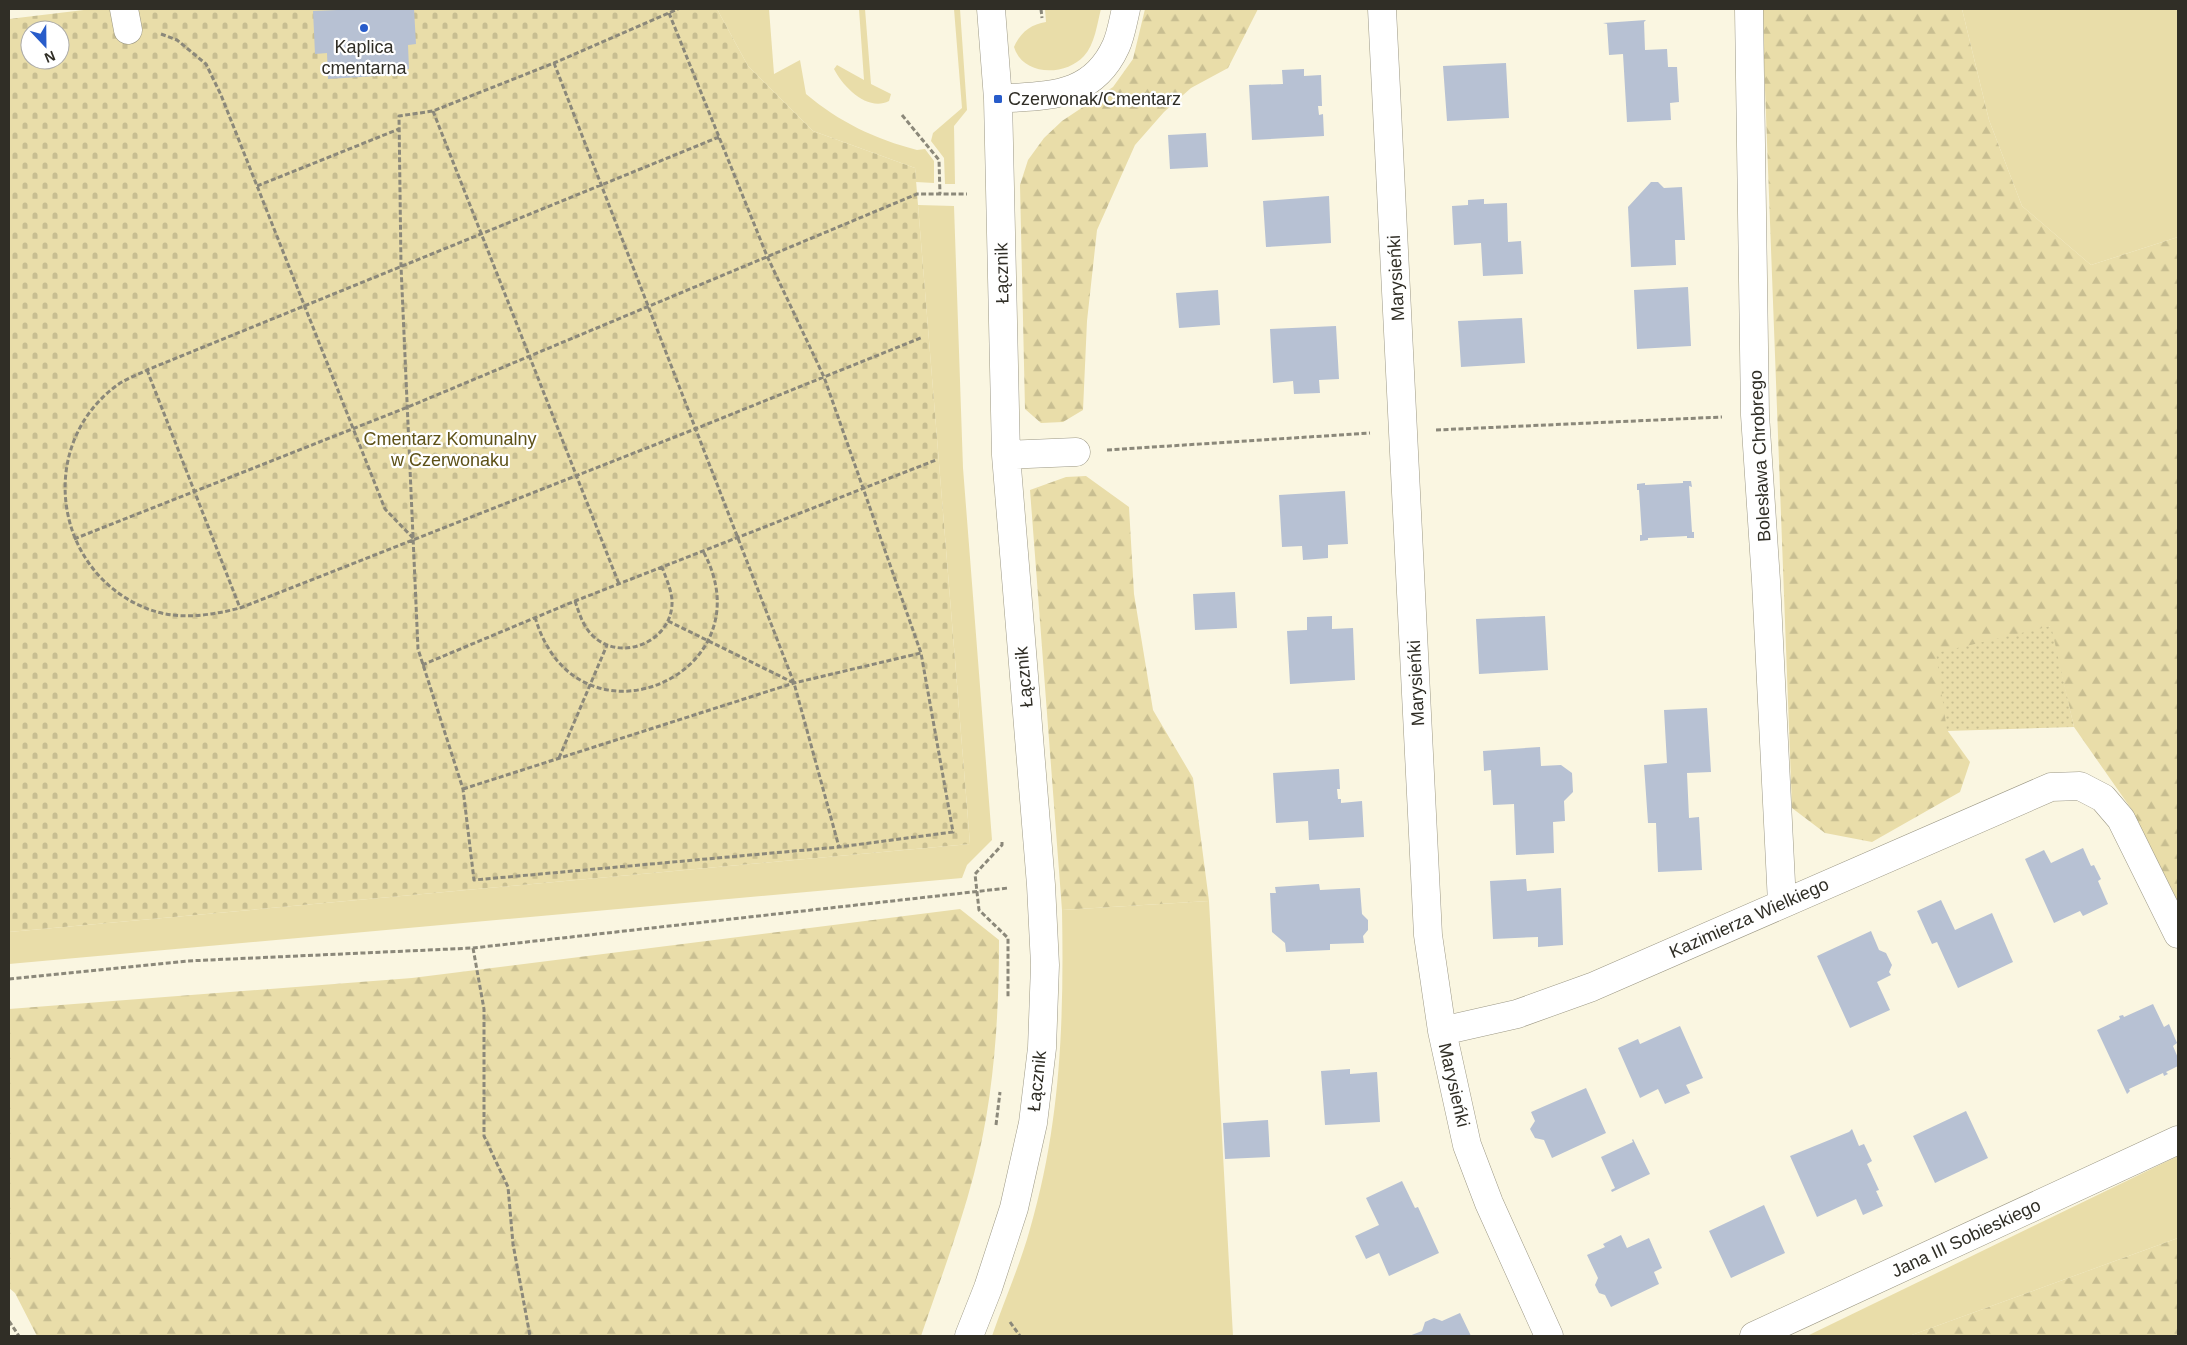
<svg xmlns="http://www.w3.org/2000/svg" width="2187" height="1345" font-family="Arial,sans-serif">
  <defs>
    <pattern id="forest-firs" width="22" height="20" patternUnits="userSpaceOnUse" patternTransform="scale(1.25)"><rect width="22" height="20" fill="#e9dda9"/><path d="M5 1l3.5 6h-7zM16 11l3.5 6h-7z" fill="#c8be91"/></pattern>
    <pattern id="cemetery-stones" width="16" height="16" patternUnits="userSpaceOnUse" patternTransform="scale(1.25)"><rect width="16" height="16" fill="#e9dda9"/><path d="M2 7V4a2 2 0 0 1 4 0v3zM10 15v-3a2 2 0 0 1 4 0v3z" fill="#c8be91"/></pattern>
    <pattern id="park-dots" width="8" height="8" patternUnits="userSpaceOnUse" patternTransform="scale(1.25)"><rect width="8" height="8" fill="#e9dda9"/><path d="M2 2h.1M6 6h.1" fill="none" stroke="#c8be91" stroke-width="1.8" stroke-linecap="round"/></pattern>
  </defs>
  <rect width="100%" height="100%" fill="#faf6e1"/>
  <path fill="#e9dda9" d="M717,9H769L774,74L800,60L806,94C839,122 875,139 917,150L925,149L934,161V183L916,182L915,168L813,131L748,66Z
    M859,9H865L871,84L891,94L889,101C868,112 843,87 834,69L837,65L864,80Z
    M954,9H960L967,110L954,126L955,184H945L944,158L931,141L933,133L962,108Z
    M1045,9H1101C1097,24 1095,44 1084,56C1066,76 1023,77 1014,47C1020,33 1031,24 1046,22Z
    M1962,9H2178V237L2091,265L2022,206L1989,120Z
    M918,205L954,206L963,468L992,840L967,865L962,878L9,964V932L970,844Z
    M1209,901L1233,1336H992C1004,1301 1020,1265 1030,1229C1061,1123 1064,1019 1062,910Z
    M2178,1156V1238L1909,1336H1807Z"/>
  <path fill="url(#forest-firs)" d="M1145,9H1258L1228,68L1191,88L1164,112L1135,145L1097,230L1087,321L1083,410L1063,422L1041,423L1025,409L1020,185L1028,160L1044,138L1062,121L1113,87L1133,59Z
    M1762,9H1962L1989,120L2022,206L2091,265L2178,237V902L2132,810L2074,727L2050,626L1947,730L1970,762L1960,792L1872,842L1825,833L1792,808Z
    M1086,476L1129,507L1134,594L1153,710L1193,778L1209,901L1062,910L1030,490L1066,477Z
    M960,909L999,940C999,1018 994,1098 974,1174C960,1228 939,1283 921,1336H37L15,1293L9,1288V1009L412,978Z
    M2178,1238V1336H1909Z"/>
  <path fill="url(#cemetery-stones)" fill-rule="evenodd" d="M92,9H717L748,66L813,131L915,168L970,844L9,932V19ZM30,30H60V60H30Z"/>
  <path fill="url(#park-dots)" d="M2051,626L2074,727L1947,731L1936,653Z"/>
  <path fill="#b7c1d3" d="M361,9H414L416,44L408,45L409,69L393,70V75L328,79L327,53L315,54L313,11Z
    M1646,20L1644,22L1645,50L1667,49L1668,67H1677L1679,102L1670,103L1671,120L1627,122L1623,54L1609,55L1607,24L1603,23Z
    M1506,63L1509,118L1447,121L1443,66Z
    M1304,69V76L1321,75L1322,106H1318L1319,115L1323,114L1324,136L1252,140L1249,85L1283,84L1282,70Z
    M1206,133L1208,167L1170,169L1168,135Z
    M1651,182H1658L1664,188L1682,187L1685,240H1675L1676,265L1631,267L1628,207Z
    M1329,196L1331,243L1266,247L1263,201Z
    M1484,199V204L1507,203L1508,242L1521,241L1523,274L1483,276L1481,243L1454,245L1452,206L1468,205V200Z
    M1688,287L1691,346L1637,349L1634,290Z
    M1218,290L1220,325L1179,328L1176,293Z
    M1522,318L1525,363L1461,367L1458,321Z
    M1336,326L1339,379L1319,380L1320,393L1294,394L1293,381L1273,383L1270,329Z
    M1683,481H1691L1692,487L1689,486L1692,532H1694V538H1687V536L1648,538V540L1640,541V535H1642L1639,490H1637V484L1645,483V485L1683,483Z
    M1345,491L1348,544L1328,545V558L1303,560L1302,546L1282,547L1279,495Z
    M1235,592L1237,628L1195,630L1193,594Z
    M1332,616V629L1353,628L1355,680L1290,684L1287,631L1307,630V617Z
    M1545,616L1548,670L1479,674L1476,619Z
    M1707,708L1711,772L1687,773L1689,818L1699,817L1702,870L1658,872L1656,823H1648L1644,765L1667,763L1664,710Z
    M1540,747L1541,766L1561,765L1572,773L1573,792L1564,801L1565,821L1553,822L1554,853L1516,855L1514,804L1493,805L1491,770L1484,771L1483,751Z
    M1339,769L1340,789H1337L1338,799H1341V803L1362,801L1364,837L1309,840L1308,821L1276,823L1273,773Z
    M2083,848L2091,866L2094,865L2101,879L2098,881L2108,904L2083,916L2080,911L2054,923L2025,859L2044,850L2051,863Z
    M1526,879L1527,891L1561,888L1563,945L1538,947V937L1493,939L1490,881Z
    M1319,884L1320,890L1360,888L1362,914L1368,920V930L1363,936L1364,943L1330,944V950L1286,952L1285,943L1272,932L1270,893H1276L1275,887Z
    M1941,900L1955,930L1992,913L2013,962L1958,988L1937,942L1932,944L1917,911Z
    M1871,931L1879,950L1886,953L1892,965L1889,972L1891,975L1877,982L1890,1010L1850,1028L1817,956Z
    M2153,1004L2164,1027L2169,1024L2177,1043L2173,1046L2178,1058V1066L2166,1072L2168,1074L2164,1076L2163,1073L2129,1089L2130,1091L2127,1094L2097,1030L2120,1019L2119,1016L2123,1015L2124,1017Z
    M1680,1026L1703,1078L1686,1085L1690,1093L1665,1104L1658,1089L1640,1098L1618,1048L1638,1039L1640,1044Z
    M1350,1069V1074L1377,1072L1380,1122L1325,1125L1321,1071Z
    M1586,1088L1606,1133L1552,1158L1544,1140L1535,1138L1530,1129L1535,1121L1531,1112Z
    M1966,1111L1988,1158L1935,1183L1913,1136Z
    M1268,1120L1270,1157L1225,1159L1223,1123Z
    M1852,1129L1859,1146L1864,1144L1872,1161L1867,1164L1879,1190L1876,1191L1883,1206L1863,1215L1856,1199L1817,1217L1790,1156L1849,1132Z
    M1633,1139L1650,1174L1612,1192L1611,1190L1615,1188L1601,1157L1633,1142L1632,1140Z
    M1402,1181L1415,1208L1418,1207L1439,1253L1389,1276L1379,1253L1366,1259L1355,1236L1379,1225L1366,1198Z
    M1764,1205L1785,1253L1731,1278L1709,1231Z
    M1621,1235L1627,1248L1649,1238L1662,1268L1654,1272L1659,1284L1611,1307L1605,1295L1599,1293L1595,1285L1598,1278L1587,1255L1605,1247L1603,1244Z
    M1460,1313L1471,1336H1409L1422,1331L1425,1322L1434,1318L1442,1321Z"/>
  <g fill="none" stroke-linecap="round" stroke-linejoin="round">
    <g stroke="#9c9885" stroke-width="29">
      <path id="minor" d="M124,9L128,30
        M1382,9L1428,935L1442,1031L1467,1145L1489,1203L1549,1336
        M1749,9L1755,415L1766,581L1782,903
        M998,99C1047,95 1092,99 1116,46C1121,35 1123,21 1126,9
        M1006,455L1076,452
        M1442,1031L1517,1014L1592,987L2051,787L2080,786L2103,798L2121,819L2178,934
        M969,1336L988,1288L1014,1208L1033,1123L1042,1048L1045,965L1041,885L1006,455L998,99L991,9
        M1754,1336L2178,1140"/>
    </g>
    <path stroke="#8b887a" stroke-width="3" stroke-dasharray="5 2.5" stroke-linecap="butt" d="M1041,9L1042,18
      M669,13L767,256L824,377L921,653L953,832L839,847L474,880L463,789L418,649L401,266L399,116L433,111L554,63L669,13L678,9
      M161,34L177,40L206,64L221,95L385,509L414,539
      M554,63L794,683L839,847
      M433,111L619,584
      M902,115L939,160L940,194
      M719,137L147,370C137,375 125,379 116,386C37,445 53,568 143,607C175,621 208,616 240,608L695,429L923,337
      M257,186L399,129
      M147,370L240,608
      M1436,430L1722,417
      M1107,450L1370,433
      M74,539L408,407L917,194H967
      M575,601C579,613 583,626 592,635C621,664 674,641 672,600C671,589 666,578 662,567
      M535,617C576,759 771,675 703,551
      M668,621L794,683
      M422,665L575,601L936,460
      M559,758L607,645
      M463,789L794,683L921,653
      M1002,842V845L975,874L979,910L1008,938V998
      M473,948L484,1009V1136L508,1187L513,1244L530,1336
      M9,979L187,961L473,948L1008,888
      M996,1125L1000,1092
      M9,1321L19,1336
      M1010,1322L1020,1336"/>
    <use href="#minor" stroke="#fff" stroke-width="28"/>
  </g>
  <g fill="#285cca" stroke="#fff" stroke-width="2">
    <circle cx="364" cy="28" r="5"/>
    <rect x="993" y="94" width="10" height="10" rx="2.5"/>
  </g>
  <g text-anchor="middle" stroke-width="4.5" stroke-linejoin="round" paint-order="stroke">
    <g font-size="18" fill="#302e26" stroke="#fff">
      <text x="364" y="53">Kaplica<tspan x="364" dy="21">cmentarna</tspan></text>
      <text x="1008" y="105" text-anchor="start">Czerwonak/Cmentarz</text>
    </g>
    <g font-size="18" fill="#302e26" stroke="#fff">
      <text transform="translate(1002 273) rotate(-91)" y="6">Łącznik</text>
      <text transform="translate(1396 278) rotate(-93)" y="6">Marysieńki</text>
      <text transform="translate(1760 456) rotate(-93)" y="6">Bolesława Chrobrego</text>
      <text transform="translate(1024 677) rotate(-95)" y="6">Łącznik</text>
      <text transform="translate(1416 683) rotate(-93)" y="6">Marysieńki</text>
      <text transform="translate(1749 918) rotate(-24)" y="6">Kazimierza Wielkiego</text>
      <text transform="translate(1037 1081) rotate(-84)" y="6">Łącznik</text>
      <text transform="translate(1454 1085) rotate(77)" y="6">Marysieńki</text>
      <text transform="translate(1966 1238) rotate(-25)" y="6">Jana III Sobieskiego</text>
    </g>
    <g font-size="18" fill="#5d5117" stroke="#fff">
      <text x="450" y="445">Cmentarz Komunalny<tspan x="450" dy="21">w Czerwonaku</tspan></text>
    </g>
  </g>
  <rect width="2187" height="1345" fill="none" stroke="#302e26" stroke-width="20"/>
  <g transform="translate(45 45) rotate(158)"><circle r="24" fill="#ffffff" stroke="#acaba8"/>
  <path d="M0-4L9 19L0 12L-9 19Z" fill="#285cca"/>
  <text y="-8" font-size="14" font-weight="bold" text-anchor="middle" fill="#302e26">N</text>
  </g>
</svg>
